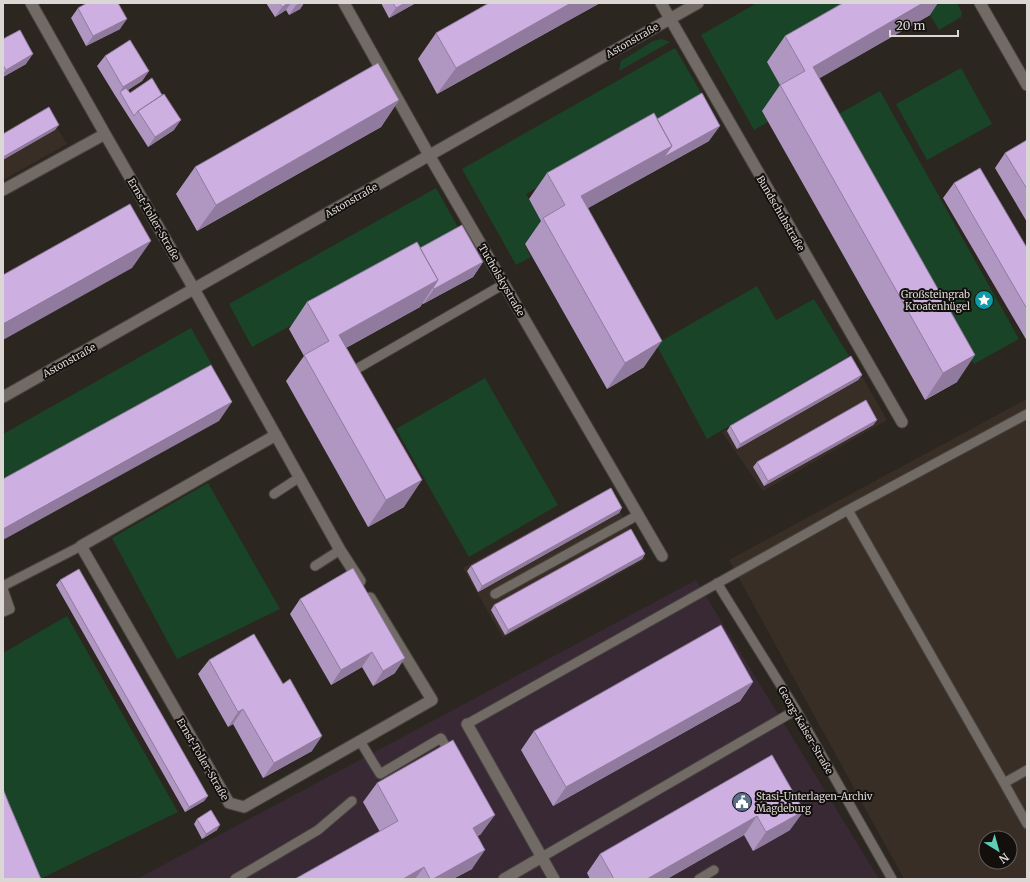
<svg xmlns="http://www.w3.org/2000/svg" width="1030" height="882" font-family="Merriweather,serif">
  <rect width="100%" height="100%" fill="#2c2621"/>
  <path fill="#382935" d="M696,580L879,879H137Z"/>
  <path fill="#392e26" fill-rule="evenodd" d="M47,111L67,144L3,180V137Z
    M852,359L887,420L763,491L722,432Z
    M1027,399V879H904L729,560ZM986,838H1010V862H986Z
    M608,489L646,559L503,638L463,568Z"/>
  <path fill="#194427" d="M757,3H870L787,97L768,122L754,130L701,35Z
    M923,3H957L962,13L961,17L939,30Z
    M662,39L670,42L619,71L621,61L653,41L658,40Z
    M675,48L707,103L691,100L526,194L547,231L524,244L531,257L516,265L462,169Z
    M961,68L992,124L927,160L896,104Z
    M880,91L1019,339L974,364L835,116Z
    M436,188L460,231L252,347L229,304Z
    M757,286L776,320L814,299L849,356L707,439L656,344Z
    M191,328L212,365L3,481V434Z
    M485,378L558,505L469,557L396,429Z
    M208,483L280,609L177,659L112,538Z
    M67,616L178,812L40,879L3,795V653Z"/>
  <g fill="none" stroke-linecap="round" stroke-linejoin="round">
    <g stroke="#47433f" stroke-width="11">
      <path id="service" d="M360,367L504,284
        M274,494L300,477
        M315,566L340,550
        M717,583L796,710L892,879
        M3,586L81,546
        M3,589L10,609L3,612
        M495,594L638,515
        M467,724L848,510
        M360,741L380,774L441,738L451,756
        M1027,770L1004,783L1027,824
        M1004,783L848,510L1027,414
        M542,857L796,710
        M235,879L318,830L352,801
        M699,879L714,870"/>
    </g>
    <g stroke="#47433f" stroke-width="13">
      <path id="minor" d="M31,3L105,134L194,289L340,550L360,581
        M344,3L429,155L662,556
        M661,3L902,422
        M980,3L1027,85
        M3,190L105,134
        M3,397L698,3
        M276,435L81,546L229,803L244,807L432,700L370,598
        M467,724L554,879
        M504,879L542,857"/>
    </g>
    <use href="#service" stroke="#716a65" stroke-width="9"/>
    <use href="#minor" stroke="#716a65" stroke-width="11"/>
  </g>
  <path fill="#b097c2" d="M266,3H304L300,9L289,15L286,10L275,17Z
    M381,3H415L414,4L389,18Z
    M489,3H600L437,94L418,59L436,33Z
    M78,8L120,29L86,46L71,18Z
    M930,15L819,78L957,382L925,400L762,111L780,85L767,62L785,36Z
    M3,39L26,64L3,77Z
    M105,56L149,71L142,81L128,90L130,93L174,130L148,147L116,97L97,66Z
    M399,100L381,127L197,231L176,194L195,167Z
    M657,119L709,141L588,208L644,367L607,389L525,244L541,221L529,199L547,173Z
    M1027,140V222L995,168L1005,153Z
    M954,183L1027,248V341L943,198Z
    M420,248L483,262L473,277L423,304V303L420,307L346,348L404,507L368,527L286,381L304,356L289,329L307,302Z
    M862,375L858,380L737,449L727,431L730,426Z
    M877,420L873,425L764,486L753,467L757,462Z
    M622,508L619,513L478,592L467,571L471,566Z
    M645,554L642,559L505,635L491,610L494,605Z
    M353,568L395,673L373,686L362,667L331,685L290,614L300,599Z
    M60,580L208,796L204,801L185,812L56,585Z
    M209,660L312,751L263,778L233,724L228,727L198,674Z
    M753,682L740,701L553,806L521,750L534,731Z
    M772,755L790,830L753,851L744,835L667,879H590L587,873L600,854Z
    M377,783L481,834L478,836L472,869L453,879H295L380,832L363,802Z
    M197,819L217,830L202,839L194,824Z"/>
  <path fill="#907b9e" d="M288,3H291L286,10L275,17L282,7Z
    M300,3H304L300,9L289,15L296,5Z
    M405,3H415L414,4L389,18L396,8Z
    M571,3H600L437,94L456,68Z
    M923,3H938L930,15L794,93L813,67Z
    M127,19L120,29L86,46L93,36Z
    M33,54L26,64L3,77V73L6,70Z
    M149,71L142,81L121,94L120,92L123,87Z
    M399,100L381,127L197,231L216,205Z
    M181,120L174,130L148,147L155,137Z
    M59,125L55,130L3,160V157Z
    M720,126L709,141L563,222L581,196L672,146Z
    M151,241L132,268L3,340V324Z
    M483,262L473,277L423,304L434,289Z
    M438,280L420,307L320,362L339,335Z
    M662,341L644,367L607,389L625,363Z
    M975,355L957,382L925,400L943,373Z
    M862,375L858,380L737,449L740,444Z
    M232,402L219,421L3,540V529Z
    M877,420L873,425L764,486L768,481Z
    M422,480L404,507L368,527L386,500Z
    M622,508L619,513L478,592L482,586Z
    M645,554L642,559L505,635L508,630Z
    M372,652L362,667L331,685L341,670Z
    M405,658L395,673L373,686L383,671Z
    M753,682L740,701L553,806L566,787Z
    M243,709L233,724L228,727L238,712Z
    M322,736L312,751L263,778L274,763Z
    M208,796L204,801L185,812L189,807Z
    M804,811L790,830L753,851L766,832Z
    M495,815L481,834L459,847L473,828Z
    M757,816L744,835L667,879H647Z
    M220,825L217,830L202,839L206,834Z
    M485,850L472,869L453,879H433Z
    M424,867L415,879H403Z"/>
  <path fill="#cdb0e1" stroke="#907b9e" d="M87,3H118L127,19L93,36L78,8Z
    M279,3H288L282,7Z
    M393,3H405L396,8Z
    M489,3H571L456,68L436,33Z
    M843,3H923L813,67L975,355L943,373L780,85L805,71L785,36Z
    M20,30L33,54L6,70L3,65V39Z
    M130,40L149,71L123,87L105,56Z
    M378,63L399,100L216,205L195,167Z
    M152,78L162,95L138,111L134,116L120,92L126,88L130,93Z
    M702,93L720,126L664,157L672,146L657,119Z
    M164,94L181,120L155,137L138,111Z
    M49,107L59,125L3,157V134Z
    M654,113L672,146L581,196L662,341L625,363L543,218L565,205L547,173Z
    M1027,140V189L1005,153Z
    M980,168L1027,248V309L954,183Z
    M130,204L151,241L3,324V275Z
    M462,225L483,262L434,289L433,288L438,280L420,248Z
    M417,242L438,280L339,335L422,480L386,500L304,355L329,341L307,302Z
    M851,356L862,375L740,444L730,426Z
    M211,365L232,402L3,529V479Z
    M866,400L877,420L768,481L757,462Z
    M611,488L622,508L482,586L471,566Z
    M631,529L645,554L508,630L494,605Z
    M353,568L405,658L383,671L372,652L341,670L300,599Z
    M79,569L208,796L189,807L60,580Z
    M721,625L753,682L566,787L534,731Z
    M254,634L283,684L290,679L322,736L274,763L243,709L238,712L209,660Z
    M453,740L495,815L473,828L485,850L433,879H430L424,867L403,879H295L398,821L377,783Z
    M772,755L804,811L766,832L757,816L647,879H614L600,854Z
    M3,789L9,804L41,879H3Z
    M211,810L220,825L206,834L197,819Z"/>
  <defs>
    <g id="sight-disc" transform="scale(1)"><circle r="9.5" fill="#0f9aa8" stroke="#120f0d"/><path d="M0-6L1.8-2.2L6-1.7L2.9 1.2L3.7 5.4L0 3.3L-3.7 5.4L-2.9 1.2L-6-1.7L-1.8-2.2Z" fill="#fff"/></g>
    <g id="civic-disc" transform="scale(1)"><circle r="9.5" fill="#5c6f8a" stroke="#120f0d"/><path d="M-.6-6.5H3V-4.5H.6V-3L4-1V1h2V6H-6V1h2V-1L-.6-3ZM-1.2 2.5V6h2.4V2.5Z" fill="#fff"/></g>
  </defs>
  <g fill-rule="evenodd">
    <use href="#sight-disc" x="984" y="300"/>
    <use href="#civic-disc" x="742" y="802"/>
  </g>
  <g text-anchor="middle" stroke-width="4" stroke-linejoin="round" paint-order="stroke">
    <g font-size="10" fill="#dad7d4" stroke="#120f0d">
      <text transform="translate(632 40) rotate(-30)" y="4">Astonstraße</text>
      <text transform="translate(351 200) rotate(-30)" y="4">Astonstraße</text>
      <text transform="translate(781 213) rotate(60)" y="4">Bundschuhstraße</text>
      <text transform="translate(154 219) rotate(60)" y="4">Ernst-Toller-Straße</text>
      <text transform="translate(502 280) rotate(60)" y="4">Tucholskystraße</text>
      <text transform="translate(69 360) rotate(-29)" y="4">Astonstraße</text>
      <text transform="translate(806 730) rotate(60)" y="4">Georg-Kaiser-Straße</text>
      <text transform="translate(203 759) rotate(60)" y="4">Ernst-Toller-Straße</text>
    </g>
    <g font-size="10" fill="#dad7d4" stroke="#120f0d" text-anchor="end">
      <text x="970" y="298">Großsteingrab<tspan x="970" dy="12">Kroatenhügel</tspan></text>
      <text x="756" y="800" text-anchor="start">Stasi-Unterlagen-Archiv<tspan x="756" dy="12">Magdeburg</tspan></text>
    </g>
  </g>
  <rect width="1030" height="882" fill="none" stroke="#dad7d4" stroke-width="8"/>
  <g transform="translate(998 850) rotate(143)"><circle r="19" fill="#120f0d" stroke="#625f5d"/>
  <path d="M0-3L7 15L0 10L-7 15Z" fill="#5eceb7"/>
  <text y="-6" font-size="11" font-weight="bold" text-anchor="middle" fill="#dad7d4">N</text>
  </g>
  <path d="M890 30v6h68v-6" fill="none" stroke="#dad7d4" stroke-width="2"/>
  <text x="896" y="30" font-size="12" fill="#dad7d4" stroke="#120f0d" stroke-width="3" paint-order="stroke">20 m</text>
</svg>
